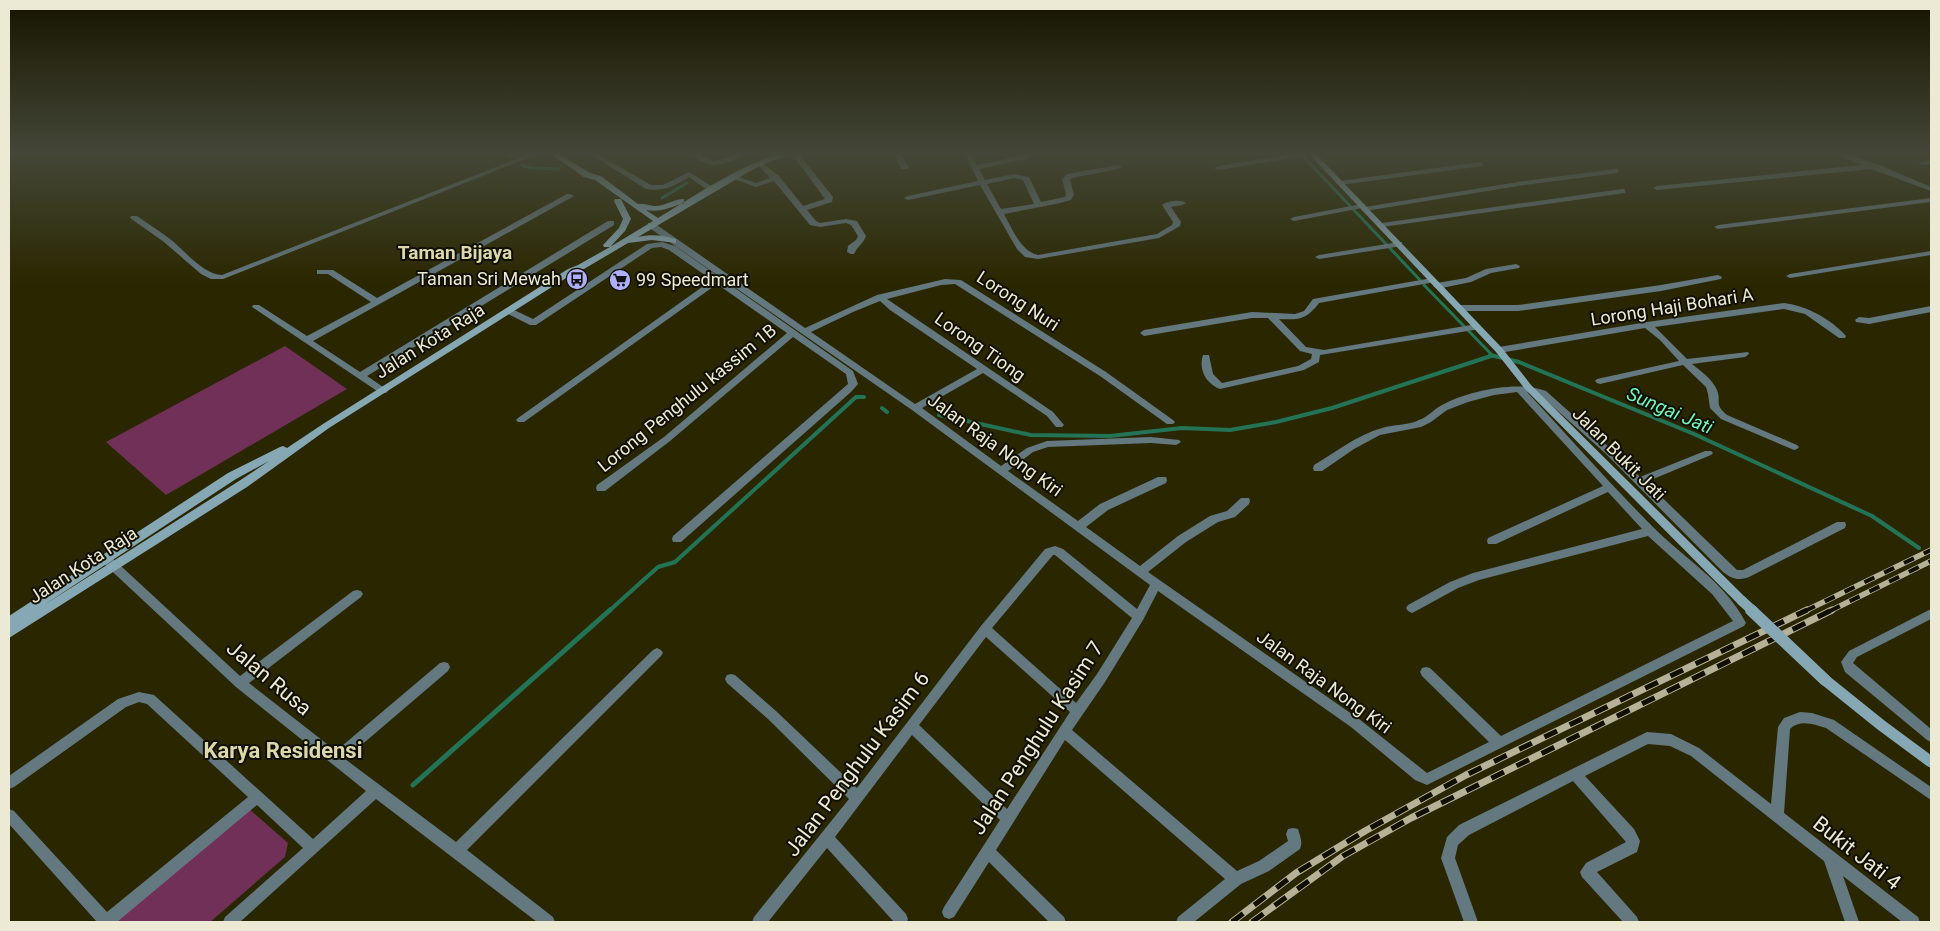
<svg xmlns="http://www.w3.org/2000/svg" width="1940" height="931" font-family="Roboto,sans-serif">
  <rect width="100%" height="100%" fill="#2a2700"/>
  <path fill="#713058" d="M285,346L347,389L166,495L106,442Z
    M249,809L288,843L285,857L210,922H112Z"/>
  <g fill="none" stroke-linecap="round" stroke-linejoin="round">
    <path stroke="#237456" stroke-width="3" d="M507,154L512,157
      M1301,154L1420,280
      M522,165L531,168L559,169
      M662,198L687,183
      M1424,285L1493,356"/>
    <path stroke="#237456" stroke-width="4" d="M1490,355L1519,362L1694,434L1872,516L1919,548
      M882,408L887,412
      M939,415L1031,435L1110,436L1182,428L1230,430L1276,422L1332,408L1491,356
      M609,611L658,567L675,562L856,397H864"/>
    <path stroke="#237456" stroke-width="5" d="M413,785L610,610"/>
    <path fill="#647880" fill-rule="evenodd" d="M529,154H538L223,279H211L201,274L164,242L130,218L131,216H137C148,224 160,231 170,239C184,250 204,275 222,275Z
      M590,154H598L651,185H663L689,172L716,189L712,191H709L689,177C675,186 663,192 646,189Z
      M692,154H700L712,161C723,161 731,153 743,154C727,166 707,170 692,154Z
      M792,154H799L833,197L832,202L807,210L816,221L820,223L846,219L857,221L866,236C863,244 857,247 854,254H851L847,252L848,246L856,240L858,236L851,225L846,223L820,227L810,225L774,181L756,187L729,177L733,175L756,183L770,178L756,163L760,161L779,176L803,206L825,199Z
      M894,154H900L909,167L908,169H902Z
      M965,154H971L977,165L1029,154V158L979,169L985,180L1014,174L1029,177L1041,202L1065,197L1066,194L1062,179L1067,174L1118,165L1122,167L1118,169L1072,178L1070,180L1074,194L1071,200L1060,203L1004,214C1012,228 1020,251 1038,255L1157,234L1172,225L1173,222L1162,205C1167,201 1181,199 1186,203L1182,205L1171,207L1181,222L1180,226L1159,238L1038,259L1025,257L1017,249L980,185L908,200L904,198L908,196L978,181ZM1014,178L1023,180L1034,204L1001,209L987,184Z
      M1293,154H1308L1304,156L1218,170L1214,168L1218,166Z
      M1835,154H1845L1877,164L1931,187V191L1871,169L1657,190L1653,188L1657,186L1862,165Z
      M1931,160V164L1922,165L1918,163Z
      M1480,162H1483V166L1340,185L1336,183L1340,181Z
      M1615,169H1618V173L1524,185L1365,211H1362V208L1294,221L1290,219L1294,217L1362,204H1365V207L1524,181Z
      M1622,189H1625V193L1382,227L1378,225L1382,223Z
      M567,194H570L574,196L313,341L360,372L608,221H614V225L367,376L386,389L388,391L386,393H380L252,307L253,305H259L307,336L371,302L328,274H317V270H333L377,298Z
      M1931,198V202L1718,229L1714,227L1718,225Z
      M648,223H654L805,328L877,295L945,279L961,280L1106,372L1173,420L1175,422L1173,424H1167L1100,376L955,284L941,285L887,299L1053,412L1064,425L1062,427H1056L1047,416L983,373L922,408L1001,466L1027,448L1047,441L1151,437L1179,440L1181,442L1176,445L1151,443L1048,447L1033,452L1008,471L1078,521L1100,504L1158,477H1166L1167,480L1166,483L1108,510L1086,527L1140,566L1178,536L1210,516L1227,511L1241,498H1249L1250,501L1249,504L1235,517L1218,522L1186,542L1148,572L1359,719L1427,773L1489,742L1422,676L1420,672L1422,668L1426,667L1430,668L1501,736L1733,621L1712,594L1648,536L1479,580L1458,588L1416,611L1412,613L1408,611L1406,608L1408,605L1450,582L1473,573L1642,529L1608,492L1496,544H1488L1487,541L1488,538L1603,486L1517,392L1494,395L1468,402L1447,410L1431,422L1421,427L1380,435L1354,449L1322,471H1314L1313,468L1314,465C1336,452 1357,435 1382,428C1394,424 1407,426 1419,420C1428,417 1434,409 1442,405C1468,391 1518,380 1546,391L1612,450L1640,477L1705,451H1711L1713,453L1711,455L1646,482L1737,570H1743L1837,522H1845L1846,525L1845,528L1749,577C1738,581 1732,579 1723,572L1606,454L1540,395L1527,392C1569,437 1610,484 1653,527C1684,558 1726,583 1746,623L1744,626L1427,785L1415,780L1351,727L1158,591L1143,620L1105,682L1072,730L1237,871L1259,861L1288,841L1286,834L1288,829L1293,828L1298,829C1300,836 1303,842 1300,849L1269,871L1241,884L1194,922H1176L1178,917L1225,879L1065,740L996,850L1064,917L1066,922H1049L989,862L954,917L949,919L944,917L942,912L944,907L1000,820L912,735L835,837L906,914L908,919L907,922H894L827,848L768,922H752L754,917L849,799L768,719L727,683L725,679L727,675L731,674L735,675L776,711L857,788L981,626L1045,549L1055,546L1063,549L1137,609L1150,585L912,410L648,227ZM880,301L890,310L977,369L915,404L811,332L853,312ZM1053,555H1055L1132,618L1097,674L1076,703L992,628ZM986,637L1070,712L1007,809L919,725Z
      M662,242L675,246L853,371L858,384L851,392L681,542H673L672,539L673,536L848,384L846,374L793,337L670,441L605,491H597L596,488L597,485L664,437L787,333L717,284L524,422H518L516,420L518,418L712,280L669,250L661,247L652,248L536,325H530L506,313L505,311L506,309H512L533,319L647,244Z
      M1399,242H1402V246L1319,259L1315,257L1319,255Z
      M1931,251V255L1790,278L1786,276L1790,274Z
      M1516,264L1520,266L1519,268L1491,273L1471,282L1437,289L1433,286L1437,283L1466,278L1486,269Z
      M1718,275L1722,277L1721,279L1661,291L1518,311H1459L1455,308L1459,305H1518L1661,285Z
      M1432,278H1435V282L1319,303C1306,320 1299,320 1279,319L1306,347L1324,350L1477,324L1481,327L1480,329L1320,355L1319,362L1304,370L1220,389C1206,384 1198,369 1203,355H1209L1213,374L1222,383L1298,366L1311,359L1312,354L1300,351L1268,318H1252L1144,336L1140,333L1144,330L1252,312L1295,314L1304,311L1313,299Z
      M1784,303C1807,306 1831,319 1846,336L1845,338H1839L1805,314L1784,309L1655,327L1687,359L1748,352L1749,354L1745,357L1692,364C1701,371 1712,379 1717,390C1722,403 1713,403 1727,415L1797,445L1799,447L1797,449L1794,450L1721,419L1710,408L1708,394L1706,387L1683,365L1600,384L1597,383L1595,381L1597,379L1679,361L1660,340L1645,328L1499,353L1495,350L1499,347L1647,322Z
      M1931,306V312L1869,324L1856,322L1855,320L1859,317L1869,318Z
      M105,554L109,555L240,676L353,591L357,590L361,591L363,594L361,597L249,683L336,751L440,663L444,662L448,663L450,667L448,671L345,759L456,842L653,650L657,648L661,650L663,653L661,656L467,850L553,917L555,922H537L376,799L240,922H223L225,917L303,848L257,805L117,922H97L9,824V809L14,811L107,912L248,797L147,704L139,702L126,707L14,787L9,789V776L118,699L139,692L154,695L313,839L366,791L236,687L101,561L100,558L101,555Z
      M1931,609V619L1857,657L1853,663L1931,729V742L1927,740L1845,672L1841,662L1849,651Z
      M1800,712L1812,713L1834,720L1931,787V800L1826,728C1814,724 1800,719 1790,729L1784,813L1918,917L1920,922H1902L1843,876L1859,922H1845L1824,861L1691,756L1670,746L1648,744L1585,776L1634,829L1640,841L1637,852L1597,872L1637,917L1639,922H1623L1582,877L1580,872L1586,863L1626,842L1573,781L1469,835L1458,845L1455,858L1478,922H1464L1441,858L1447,837L1459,825L1647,732L1671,734L1699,748L1771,804L1778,727L1784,718Z"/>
    <path fill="#86a7b4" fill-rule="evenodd" d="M551,154H559L590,173L601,176L638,204C644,203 648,206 655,206C665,206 674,199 684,199V203C671,207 660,213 646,210L658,218C687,201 760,151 791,154L757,167L638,237C651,234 663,235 676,239V243L652,240L628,243L584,269L574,273L329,428L247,487L9,638V627L10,626L9,627V616L228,473L280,447L283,446L287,448L323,424L568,269L578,265L610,247H604L603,245L619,228L623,219L614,201L615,199H621L631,219L625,231L610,247L653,221L595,180L584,177ZM269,461L239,481L44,605L236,479Z
      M1309,154H1316L1502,348L1531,385L1746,598L1748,601L1746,604L1742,606L1738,604L1525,389L1496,352Z
      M1825,675L1829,676L1885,721L1931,755V768L1927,766L1877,729L1821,684L1819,680L1821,676Z"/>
    <g stroke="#b5b297" stroke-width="5.5">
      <path id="rail-far1" d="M1805,611L1931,550
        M1830,611L1931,561"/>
    </g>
    <g stroke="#b5b297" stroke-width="7">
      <path id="rail" d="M1232,922L1296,873L1365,831L1466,775L1807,610
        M1252,922L1343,856L1411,818L1832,610"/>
    </g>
    <use href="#rail-far1" stroke="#110f02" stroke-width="4" stroke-dasharray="11" stroke-linecap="butt"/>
    <use href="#rail" stroke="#110f02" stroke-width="5" stroke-dasharray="14" stroke-linecap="butt"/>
    <path stroke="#86a7b4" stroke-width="10" d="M1742,601L1753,611"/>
    <path stroke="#86a7b4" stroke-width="12" d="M1751,610L1825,680"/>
  </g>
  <linearGradient id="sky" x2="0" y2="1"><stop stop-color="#171500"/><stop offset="0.54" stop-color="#444737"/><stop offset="1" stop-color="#444737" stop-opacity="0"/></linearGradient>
  <rect width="1940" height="284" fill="url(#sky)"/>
  <defs>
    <g id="bus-disc" transform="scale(1.125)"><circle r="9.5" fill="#afaefa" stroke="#110f02"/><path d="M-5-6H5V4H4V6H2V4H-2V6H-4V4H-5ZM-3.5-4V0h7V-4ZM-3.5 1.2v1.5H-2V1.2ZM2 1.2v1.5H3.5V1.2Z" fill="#111"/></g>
    <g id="supermarket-disc" transform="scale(1.125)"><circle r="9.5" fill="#afaefa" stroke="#110f02"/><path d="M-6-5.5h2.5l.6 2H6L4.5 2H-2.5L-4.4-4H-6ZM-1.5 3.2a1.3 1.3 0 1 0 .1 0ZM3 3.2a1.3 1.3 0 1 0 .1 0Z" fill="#111"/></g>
  </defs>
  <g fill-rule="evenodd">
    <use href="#bus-disc" x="577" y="279"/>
    <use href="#supermarket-disc" x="620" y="280"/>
  </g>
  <g text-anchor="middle" stroke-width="4" stroke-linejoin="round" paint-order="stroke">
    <g font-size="18" fill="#ecead4" stroke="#110f02" text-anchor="end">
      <text x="561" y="285">Taman Sri Mewah</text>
      <text x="636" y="286" text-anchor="start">99 Speedmart</text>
    </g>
    <g font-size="18" fill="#ecead4" stroke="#110f02">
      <text transform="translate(1018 301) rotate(33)" y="6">Lorong Nuri</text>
      <text transform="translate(1672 307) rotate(-9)" y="6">Lorong Haji Bohari A</text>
      <text transform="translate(430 341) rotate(-32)" y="6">Jalan Kota Raja</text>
      <text transform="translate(980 347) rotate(35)" y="6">Lorong Tiong</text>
      <text transform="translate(687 398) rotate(-39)" y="6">Lorong Penghulu kassim 1B</text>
      <text transform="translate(995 445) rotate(36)" y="6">Jalan Raja Nong Kiri</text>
      <text transform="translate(1619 454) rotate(45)" y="6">Jalan Bukit Jati</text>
      <text transform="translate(83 565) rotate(-33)" y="6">Jalan Kota Raja</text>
      <text transform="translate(1324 682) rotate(36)" y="6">Jalan Raja Nong Kiri</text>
    </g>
    <g font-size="19" font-weight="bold" fill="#dbd9ab" stroke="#110f02">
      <text x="455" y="259">Taman Bijaya</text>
    </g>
    <g font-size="19" font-style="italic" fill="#6cf9c2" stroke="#110f02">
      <text transform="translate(1670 410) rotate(23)" y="7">Sungai Jati</text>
    </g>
    <g font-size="21" fill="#ecead4" stroke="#110f02">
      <text transform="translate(269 678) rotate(40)" y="7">Jalan Rusa</text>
      <text transform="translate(1037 738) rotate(-57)" y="7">Jalan Penghulu Kasim 7</text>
      <text transform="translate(857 764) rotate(-53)" y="7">Jalan Penghulu Kasim 6</text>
      <text transform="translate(1857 853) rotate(38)" y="7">Bukit Jati 4</text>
    </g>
    <g font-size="22" font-weight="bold" fill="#dbd9ab" stroke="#110f02">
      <text x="283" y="758">Karya Residensi</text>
    </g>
  </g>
  <rect width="1940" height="931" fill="none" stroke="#ecead4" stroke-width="20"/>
</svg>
